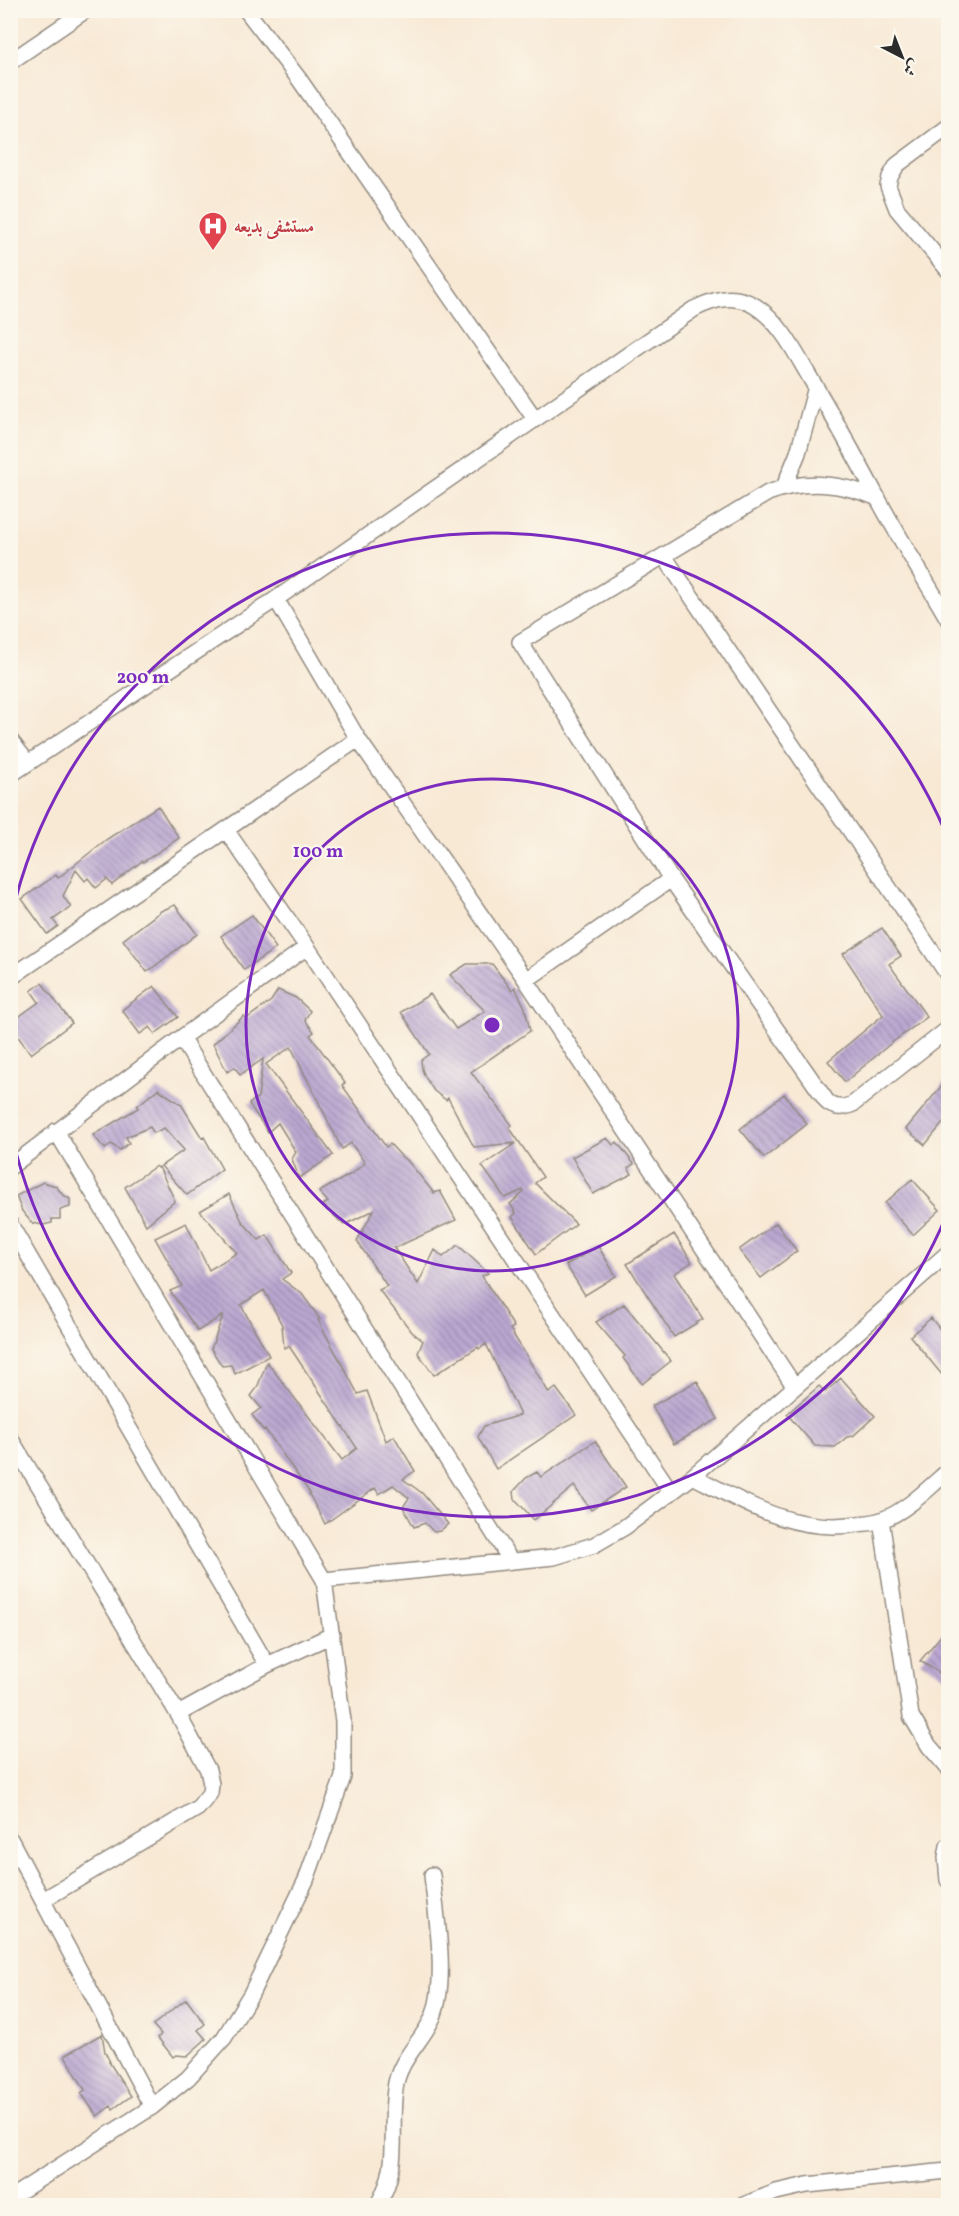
<svg xmlns="http://www.w3.org/2000/svg" width="959" height="2216" font-family="Vollkorn,Amiri,serif">
  <defs>
    <pattern id="building-back-hatch" width="6" height="6" patternUnits="userSpaceOnUse" patternTransform="scale(1.5)"><rect width="6" height="6" fill="#bba7d1"/><path d="M-1 5l2 2M0 0l6 6M5-1l2 2" fill="none" stroke="#9888aa"/></pattern>
  </defs>
  <rect width="100%" height="100%" fill="#fbf7ec"/>
  <filter id="ink" filterUnits="userSpaceOnUse"><feTurbulence type="fractalNoise" baseFrequency=".0167" numOctaves="2"/><feDisplacementMap in="SourceGraphic" scale="12" xChannelSelector="R" yChannelSelector="G"/><feConvolveMatrix kernelMatrix="1 2 1 2 8 2 1 2 1" color-interpolation-filters="sRGB"/></filter>
  <filter id="wash" filterUnits="userSpaceOnUse"><feTurbulence type="fractalNoise" baseFrequency=".008" numOctaves="4" result="noise"/><feDisplacementMap in="SourceGraphic" scale="24" xChannelSelector="R" yChannelSelector="G"/><feGaussianBlur stdDeviation="1.35" result="paint"/><feColorMatrix in="noise" values="0 0 0 0 0 0 0 0 0 0 0 0 0 0 0 0 0 1.4 0 .05"/><feComposite in="paint" operator="in"/></filter>
  <g filter="url(#wash)">
    <rect width="100%" height="100%" fill="#f8e9d5"/>
    <g id="blocks">
      <path fill="url(#building-back-hatch)" d="M158,806L179,838L143,862L142,861L112,885L107,879L96,888L88,878L85,881L76,870L63,896L71,907L53,920L58,926L47,934L22,899L56,875L58,878L107,839Z
        M175,905L197,934L147,972L123,940L161,911Z
        M252,915L276,948L244,970L221,936Z
        M882,928L901,956L889,964L927,1017L890,1044L845,1082L828,1061L883,1015L843,954Z
        M467,964H492L512,990L515,987L525,1008L530,1031L471,1072L512,1125L509,1127L543,1177L535,1183L576,1224L536,1254L512,1217L516,1213L510,1204L524,1192L523,1190L505,1198L482,1166L516,1143L474,1147L448,1098L446,1100L434,1091L425,1077L422,1069L421,1060L429,1054L401,1012L430,994L456,1029L485,1011L450,975Z
        M42,983L72,1023L31,1054L10,1026V1023L39,1002L31,991Z
        M154,986L178,1017L155,1034L150,1027L140,1034L122,1010Z
        M278,990L296,998L310,1011L305,1020L314,1032L310,1035L345,1083L342,1085L386,1147L390,1144L402,1157L407,1160L434,1193L440,1191L456,1220L394,1248L418,1284L435,1250L443,1257L458,1245L488,1273L482,1276L514,1327L510,1329L549,1393L556,1388L576,1415L496,1469L478,1437L484,1426L520,1415L486,1344L479,1349L478,1347L434,1375L418,1353L423,1341L412,1332L379,1290L387,1286L357,1241L374,1210L344,1225L323,1205L328,1202L319,1192L351,1174L365,1163L351,1143L342,1149L291,1047L266,1064L333,1155L299,1178L292,1159L296,1152L278,1123L268,1132L249,1104L258,1097L263,1059L240,1075L235,1067L227,1072L213,1044L244,1016L246,1019L271,1001Z
        M948,1078V1117L925,1145L906,1129Z
        M158,1089L181,1104L202,1138L204,1137L222,1169L187,1195L161,1166L184,1150L164,1128L154,1133L150,1127L126,1137L129,1143L120,1150L111,1144L105,1149L93,1135L138,1108L137,1106Z
        M784,1094L807,1124L764,1158L740,1129Z
        M607,1138L613,1145L617,1142L634,1164L628,1168L632,1174L593,1194L572,1157Z
        M156,1166L157,1168L159,1167L175,1201L146,1225L125,1187Z
        M912,1179L940,1210L913,1235L885,1203Z
        M43,1182L56,1186L62,1194L70,1199V1207L60,1210V1219H52V1223L43,1225L32,1223L22,1211L16,1196Z
        M229,1194L242,1221L259,1240L267,1235L291,1273L282,1279L302,1294L320,1319L318,1320L358,1394L367,1391L386,1441L394,1436L415,1471L403,1479L422,1493L448,1524L440,1531L434,1532L425,1523L414,1527L403,1507L409,1498L393,1485L379,1494L375,1488L325,1524L309,1494L310,1493L265,1429L263,1430L252,1415L261,1408L251,1396L257,1388L267,1362L342,1460L357,1448L289,1346L284,1348L282,1325L264,1290L241,1305L269,1356L235,1374L231,1365L222,1366L211,1349L223,1315L198,1331L170,1291L182,1286L155,1238L186,1223L209,1270L237,1253L200,1211Z
        M776,1223L797,1251L761,1278L739,1250Z
        M674,1234L692,1262L674,1274L703,1319L674,1337L627,1264Z
        M598,1246L616,1276L585,1295L566,1265Z
        M624,1304L671,1361L642,1384L623,1358L625,1356L596,1322Z
        M931,1318L948,1339V1382L910,1336Z
        M841,1378L875,1416L853,1436L847,1437L835,1447L815,1446L787,1414L819,1386L825,1392Z
        M697,1381L718,1419L674,1444L652,1406Z
        M595,1441L626,1487L591,1510L574,1486L534,1520L515,1499L514,1491L526,1478L537,1472L541,1477Z
        M948,1627V1678L920,1661Z
        M186,1999L205,2024L198,2030L206,2039L187,2056L176,2055L173,2057L158,2038L161,2034L153,2025Z
        M102,2034L105,2052L110,2062H109L131,2096L113,2109L111,2106L97,2116L81,2093L85,2090L65,2055Z"/>
    </g>
  </g>
  <g filter="url(#ink)">
    <use href="#blocks" fill-opacity="0" stroke="#928a80" stroke-width="1.5"/>
    <g fill="none" stroke-linecap="round" stroke-linejoin="round">
      <g stroke="#928a80" stroke-width="18">
        <path id="minor" d="M246,10L299,79L535,419
          M10,62L86,10
          M948,127L897,165L890,177L888,186L897,209L948,270
          M784,487L798,453L816,387
          M878,498C841,483 806,479 768,493L520,642L671,879L828,1103C837,1109 843,1108 853,1104L948,1029
          M664,556L948,975
          M276,599L358,739L526,980L795,1387
          M10,740L28,763
          M10,775L276,599L694,309C714,299 734,293 755,306C781,322 797,356 812,381C835,419 856,458 877,497C899,538 925,579 948,619
          M226,830L307,947L671,1492
          M10,978L358,739
          M526,980L671,879
          M181,1038L511,1561
          M10,1167L181,1038L307,947
          M10,1224L267,1665
          M10,1438L178,1714L208,1770L211,1784L210,1793L198,1808L43,1900
          M693,1476C747,1504 795,1534 858,1524C866,1523 874,1523 881,1520C904,1513 930,1487 948,1471
          M881,1520L911,1716L929,1746L948,1768
          M324,1580L554,1557L594,1545L625,1527L693,1476L948,1253
          M178,1714L267,1665L332,1635
          M10,1839L152,2107
          M948,1846L946,1857L948,1880
          M10,2198L152,2107L188,2078L224,2038L251,1994L306,1880L343,1777V1721L324,1580L56,1131
          M377,2206C402,2165 389,2132 395,2089C398,2060 422,2042 433,2017C448,1980 436,1915 432,1875
          M741,2206L776,2192L807,2185L948,2171"/>
      </g>
      <use href="#minor" stroke="#fff" stroke-width="15"/>
    </g>
  </g>
  <g fill="none" stroke="#7b2cbf" stroke-width="3">
    <circle cx="492" cy="1025" r="246"/>
    <path d="M947 1214A493 493 0 0 1 11 1132M11 918A493 493 0 0 1 947 836"/>
  </g>
  <defs>
    <g id="hospital-pin" transform="scale(1.5)"><path d="M0 17L-7.5 6A9.5 9.5 0 1 1 7.5 6Z" fill="#e0444e" stroke="#fbf7ec"/><path d="M-5-5h3v3.5h4V-5h3V5h-3V1.5h-4V5h-3Z" fill="#fff"/></g>
  </defs>
  <g fill-rule="evenodd">
    <use href="#hospital-pin" x="213" y="226"/>
  </g>
  <g text-anchor="middle" stroke-width="4.5" stroke-linejoin="round" paint-order="stroke">
    <g font-size="18" font-weight="bold" fill="#be3a42" stroke="#fbf7ec" text-anchor="start">
      <text x="234" y="232">مستشفى بديعه</text>
    </g>
  </g>
  <circle cx="492" cy="1025" r="9" fill="#7b2cbf" stroke="#fbf7ec" stroke-width="3"/>
  <g font-size="18" text-anchor="middle" font-weight="bold" fill="#7b2cbf" stroke="#fbf7ec" stroke-width="4.5" stroke-linejoin="round" paint-order="stroke">
    <text x="143" y="683">200 m</text>
    <text x="318" y="857">100 m</text>
  </g>
  <rect width="959" height="2216" fill="none" stroke="#fbf7ec" stroke-width="36"/>
  <g transform="translate(902 57) rotate(138)" stroke="#fbf7ec" stroke-width="4.5" paint-order="stroke">
  <path d="M0-4.5L10 22L0 15L-10 22Z" fill="#2b2b2b"/>
  <text y="-9" font-size="16" font-weight="bold" text-anchor="middle" fill="#2b2b2b">ش</text>
  </g>
</svg>
